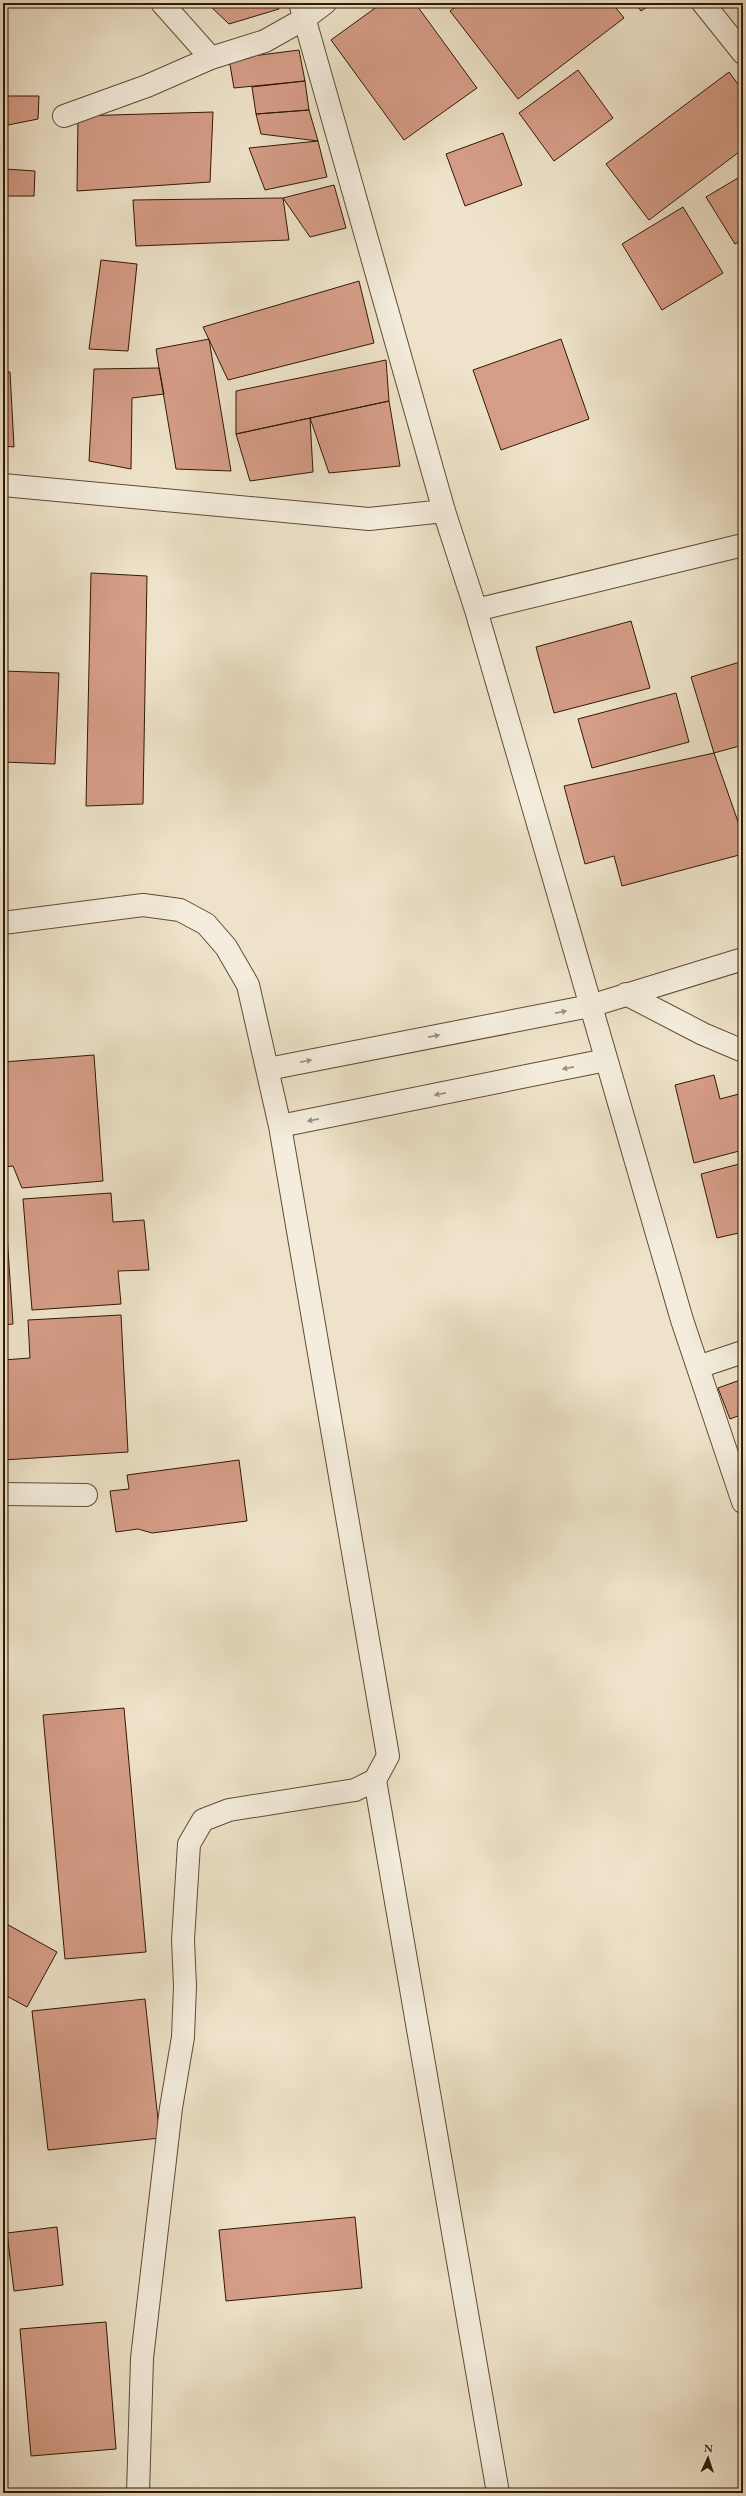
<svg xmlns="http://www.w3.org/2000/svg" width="746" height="2496" font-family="'EB Garamond',serif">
  <rect width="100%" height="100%" fill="#eee3ca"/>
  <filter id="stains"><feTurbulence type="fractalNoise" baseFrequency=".005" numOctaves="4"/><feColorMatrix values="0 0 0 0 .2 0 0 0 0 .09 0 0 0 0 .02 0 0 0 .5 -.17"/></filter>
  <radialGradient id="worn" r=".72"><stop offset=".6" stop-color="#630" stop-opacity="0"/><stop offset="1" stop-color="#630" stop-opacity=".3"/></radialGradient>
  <path fill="#d69d88" stroke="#301901" d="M207,3H277L279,9L229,24Z
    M382,3H415L477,88L404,140L331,40Z
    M461,3H612L624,18L518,99L450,11Z
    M635,3H653L641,11Z
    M299,50L305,81L234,88L229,59Z
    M578,70L613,118L554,161L519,113Z
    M729,72L743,91V149L649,220L606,164Z
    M305,81L309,110L256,114L252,87Z
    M3,96H39L38,119L3,126Z
    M309,110L318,141L261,134L256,114Z
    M213,112L210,182L77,191L78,116Z
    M503,133L522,185L465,206L446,154Z
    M318,141L327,177L265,190L249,148Z
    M5,169L35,171L34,196H6Z
    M743,175V239L735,244L706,197Z
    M334,185L346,228L310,237L283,198Z
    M283,198L289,240L136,246L133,200Z
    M683,207L723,273L662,310L622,244Z
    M101,260L137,264L128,351L89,349Z
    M359,281L374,343L228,380L203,327Z
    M209,339L231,471L176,469L159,368L156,349Z
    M561,339L589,419L501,450L473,370Z
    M386,360L389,401L236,434V391Z
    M159,368L164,394L132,398L131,469L89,461L94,369Z
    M3,372H10L14,447L3,446Z
    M389,401L400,466L329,473L310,418Z
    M310,418L313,472L250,481L236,434Z
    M91,573L147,576L143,804L86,806Z
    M631,621L650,688L554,713L536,647Z
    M743,661V745L714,753L691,677Z
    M3,671L59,673L55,764L3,762Z
    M676,693L689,742L592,768L578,719Z
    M714,753L743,836V854L622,886L614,856L585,864L564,786Z
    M94,1055L103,1181L22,1188L13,1166L3,1167V1062Z
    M714,1075L720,1099L743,1093V1150L694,1163L675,1085Z
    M743,1163V1232L717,1238L701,1174Z
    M111,1193L113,1222L144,1220L149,1270L118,1271L121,1304L32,1310L23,1199Z
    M3,1205H5L13,1324L3,1325Z
    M121,1315L128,1452L3,1460V1360L30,1358L28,1320Z
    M743,1379V1414L730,1419L718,1388Z
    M239,1460L247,1521L152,1533L138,1529L116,1532L110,1491L129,1489L127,1475Z
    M124,1708L146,1952L65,1959L43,1715Z
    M3,1922L57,1952L27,2007L3,1994Z
    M145,1999L160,2138L48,2150L32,2011Z
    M3,2024H5L6,2050H3Z
    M355,2217L362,2288L226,2301L219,2230Z
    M57,2227L63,2285L14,2291L7,2233Z
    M106,2322L116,2449L31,2456L20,2329Z"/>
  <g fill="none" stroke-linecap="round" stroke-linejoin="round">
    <g stroke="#604c33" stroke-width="24">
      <path id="minor" d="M162,3L211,58
        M300,3L444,511L476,610L682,1320L743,1502
        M703,3L743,53
        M64,116L147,86L211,58L265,41L304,19L325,3
        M3,485L369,519L444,511
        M476,610L743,545
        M3,923L143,905L180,910L206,924L226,947L248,985L280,1126L388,1756L375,1780L355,1790L229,1810L203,1820L189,1844L183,1940L185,1986L183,2037L171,2108L142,2358L138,2493
        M626,994L703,1034L743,1051
        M268,1069L590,1006L743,959
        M280,1126L606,1060
        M698,1367L743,1352
        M3,1494L86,1495
        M375,1780L498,2493"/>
    </g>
    <use href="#minor" stroke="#f4eddd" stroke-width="22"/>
  </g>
  <defs><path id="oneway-solid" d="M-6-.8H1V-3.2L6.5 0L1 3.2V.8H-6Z"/></defs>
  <g fill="#9c8e7a">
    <use href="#oneway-solid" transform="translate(561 1012) rotate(-11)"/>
    <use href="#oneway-solid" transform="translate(434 1036) rotate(-11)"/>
    <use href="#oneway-solid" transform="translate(306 1061) rotate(-11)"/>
    <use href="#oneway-solid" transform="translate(568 1068) rotate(169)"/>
    <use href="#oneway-solid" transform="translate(440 1094) rotate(169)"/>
    <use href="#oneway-solid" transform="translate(313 1120) rotate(169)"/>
  </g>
  <rect width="746" height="2496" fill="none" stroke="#eee3ca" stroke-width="16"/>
  <rect x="4" y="4" width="738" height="2488" fill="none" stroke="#301901" stroke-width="2"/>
  <rect x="8" y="8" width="730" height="2480" fill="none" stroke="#301901"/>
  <g transform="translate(708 2458) rotate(3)" stroke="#f4eddd" stroke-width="3" paint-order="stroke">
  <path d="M0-3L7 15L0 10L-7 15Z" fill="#301901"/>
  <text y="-6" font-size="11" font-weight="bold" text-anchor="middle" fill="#301901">N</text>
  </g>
  <rect width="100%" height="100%" filter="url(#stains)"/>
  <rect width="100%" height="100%" fill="url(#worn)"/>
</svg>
